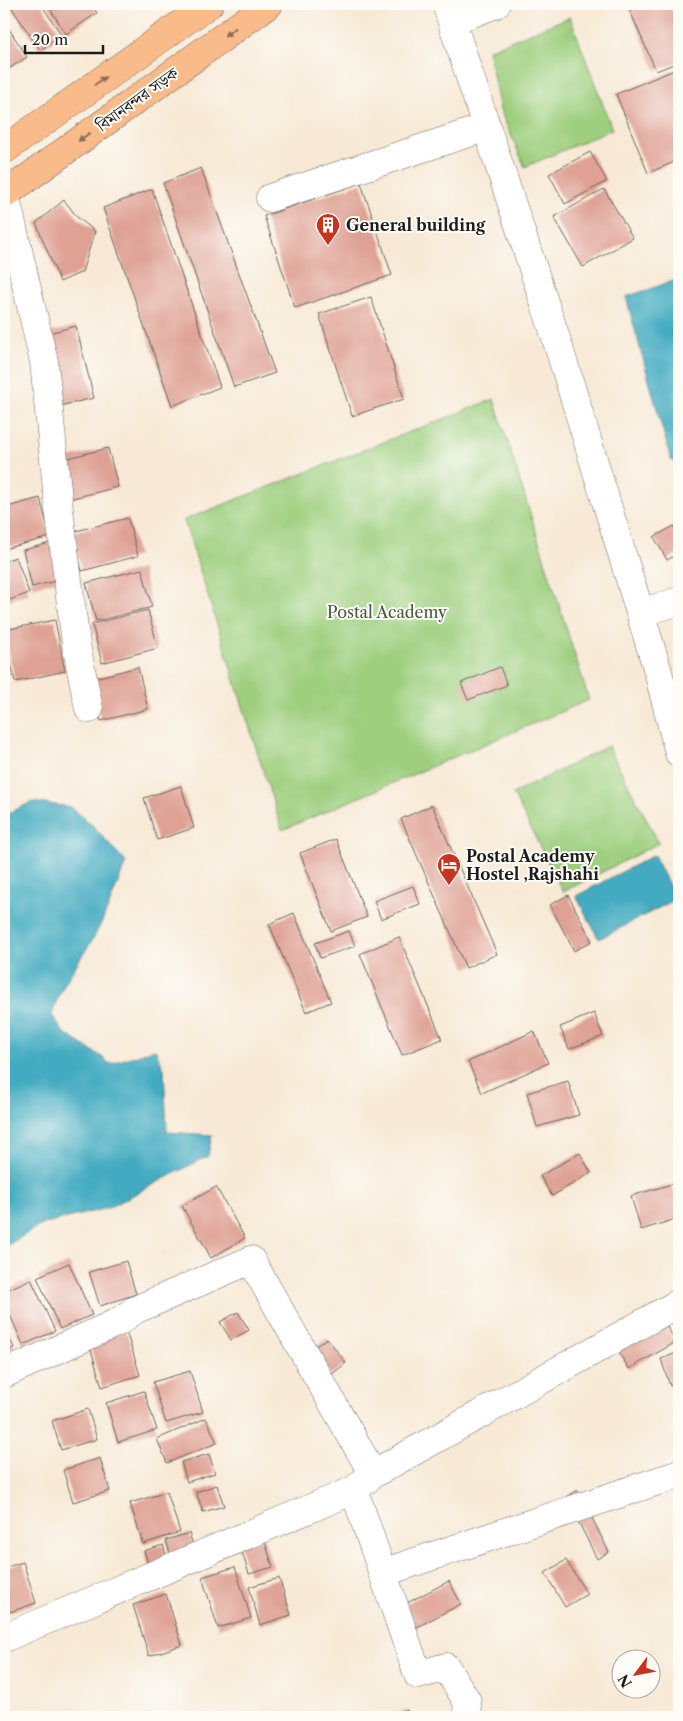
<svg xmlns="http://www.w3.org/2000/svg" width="683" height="1721" font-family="'Libre Caslon Text','Noto Serif Bengali',serif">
  <rect width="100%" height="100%" fill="#fdfcf7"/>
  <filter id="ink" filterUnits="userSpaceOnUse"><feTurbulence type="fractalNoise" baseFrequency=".02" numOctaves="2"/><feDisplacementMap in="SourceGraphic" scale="10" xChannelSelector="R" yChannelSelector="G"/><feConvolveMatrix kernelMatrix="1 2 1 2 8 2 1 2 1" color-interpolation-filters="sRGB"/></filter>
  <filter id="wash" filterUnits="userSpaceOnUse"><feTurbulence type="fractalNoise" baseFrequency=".0096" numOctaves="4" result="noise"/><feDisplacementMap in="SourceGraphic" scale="20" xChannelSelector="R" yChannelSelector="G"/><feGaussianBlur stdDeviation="1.12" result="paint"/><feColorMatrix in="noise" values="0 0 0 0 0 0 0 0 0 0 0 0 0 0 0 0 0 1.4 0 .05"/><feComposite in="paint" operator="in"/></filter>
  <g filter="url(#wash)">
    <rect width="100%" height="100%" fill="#f7e9d5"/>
    <path fill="#9dcf7e" stroke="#5c764d" d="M570,17L612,129L525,167L500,110L488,50Z
      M494,399L589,700L282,830L184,520Z
      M608,746L659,843L563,892L513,794Z"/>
    <path fill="#42abc1" stroke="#2f646e" d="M679,279V464L671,460L626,297Z
      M32,802L71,807L93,826L126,862C116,888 107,913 94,937C79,963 59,986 52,1015L63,1032L102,1057L110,1064L155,1049L164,1069L167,1132L212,1135L208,1156L108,1208L43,1224L4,1247V815Z
      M654,855L676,899L599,939L576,896Z"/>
    <g id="blocks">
      <path fill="#dfa194" d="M9,4H41L62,36L40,50Z
        M47,4H91L97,13L66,34Z
        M627,4H679V62L656,71Z
        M4,21L27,57L4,72Z
        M679,68V160L648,173L616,94Z
        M590,152L607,181L565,204L549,174Z
        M201,168L275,373L234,387L163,183Z
        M361,183L392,275L295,308L264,216Z
        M152,189L220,387L172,406L103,208Z
        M604,189L633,238L583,267L554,217Z
        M64,200L78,218L95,231L82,272L60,282L36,223Z
        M371,297L404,399L352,416L319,314Z
        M76,326L94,398L55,407L37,336Z
        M108,448L118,487L61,501L52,462Z
        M40,498L50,537L4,549V508Z
        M128,518L138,556L82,571L72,532Z
        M674,526L679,536V553L667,560L654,537Z
        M54,542L63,579L32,587L23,550Z
        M16,557L29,593L4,602V561Z
        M142,569L152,607L96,621L86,583Z
        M148,610L158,648L102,663L92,624Z
        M55,620L65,671L15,682L4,630Z
        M138,667L148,709L101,721L91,679Z
        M500,667L507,685L468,700L461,683Z
        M181,786L194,828L157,840L144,798Z
        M432,805L497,954L466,968L401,819Z
        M336,839L367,917L331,931L300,853Z
        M413,886L420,904L381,919L374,901Z
        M568,895L592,941L574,951L550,905Z
        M294,913L331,1002L306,1012L269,924Z
        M349,931L355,946L320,958L315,943Z
        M399,937L442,1039L402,1055L360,954Z
        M594,1013L603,1036L569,1049L560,1027Z
        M534,1031L548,1063L482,1093L468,1062Z
        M568,1081L579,1115L537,1127L527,1093Z
        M580,1153L591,1173L552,1196L540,1176Z
        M672,1184L679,1207V1218L641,1230L631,1196Z
        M216,1187L245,1238L211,1258L182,1206Z
        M126,1261L136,1294L100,1306L89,1272Z
        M69,1263L92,1315L60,1329L37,1277Z
        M31,1279L55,1331L23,1345L4,1301V1291Z
        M238,1312L249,1330L231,1340L220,1322Z
        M663,1320L676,1342L629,1369L616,1348Z
        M4,1326L14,1348L4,1353Z
        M126,1331L140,1375L102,1387L89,1343Z
        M327,1338L346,1363L331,1375L312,1349Z
        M679,1352V1382L670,1386L661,1359Z
        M190,1371L203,1412L166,1423L153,1382Z
        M679,1386V1406L672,1389Z
        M144,1391L157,1430L118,1442L106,1403Z
        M88,1409L97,1439L61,1450L52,1421Z
        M206,1418L217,1443L167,1463L157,1439Z
        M209,1454L215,1473L187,1482L181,1462Z
        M100,1458L110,1491L73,1502L63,1470Z
        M217,1485L224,1506L203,1512L196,1492Z
        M578,1490L609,1552L597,1559L566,1497Z
        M167,1492L180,1532L143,1544L130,1503Z
        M189,1533L196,1554L172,1561L166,1540Z
        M264,1539L273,1567L249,1574L240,1546Z
        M163,1545L169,1564L150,1570L144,1551Z
        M566,1560L587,1594L565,1607L545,1573Z
        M23,1562L36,1603L4,1614V1568Z
        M235,1567L251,1618L218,1628L202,1577Z
        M279,1578L291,1615L260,1625L249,1587Z
        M449,1581L461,1604L417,1627L405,1604Z
        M166,1594L182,1645L149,1656L133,1605Z
        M407,1710L409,1717H385Z"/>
    </g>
  </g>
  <g filter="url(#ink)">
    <use href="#blocks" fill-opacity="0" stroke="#69645d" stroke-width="1"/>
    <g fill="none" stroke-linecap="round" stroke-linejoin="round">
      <g stroke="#69645d" stroke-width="29">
        <path id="minor" d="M446,4L556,338L657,668L679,753
          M452,21L496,4
          M5,194L44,362L59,509L76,644L89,709
          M270,198L487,127
          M640,613L679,601
          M4,1374L118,1322L135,1310L251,1260L373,1474L354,1490L418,1675L446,1667L467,1701L468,1717
          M373,1474L679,1303
          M382,1573L679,1474
          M4,1638L354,1490"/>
      </g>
      <g stroke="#69645d" stroke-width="29">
        <path id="primary" d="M4,150L209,4
          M4,195L269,4"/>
      </g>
      <use href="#minor" stroke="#fff" stroke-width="28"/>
      <use href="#primary" stroke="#fabb8b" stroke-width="28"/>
    </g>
    <defs><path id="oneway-solid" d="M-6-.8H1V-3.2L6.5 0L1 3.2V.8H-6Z" transform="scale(1.25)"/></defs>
    <g fill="#8b6c54">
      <use href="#oneway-solid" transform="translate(230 32) rotate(144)"/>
      <use href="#oneway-solid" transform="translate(100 81) rotate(-35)"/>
      <use href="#oneway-solid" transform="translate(84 137) rotate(144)"/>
    </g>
  </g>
  <defs>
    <g id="building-pin" transform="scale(1.25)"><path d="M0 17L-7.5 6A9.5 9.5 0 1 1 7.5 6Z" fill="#c8321e" stroke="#fdfcf7"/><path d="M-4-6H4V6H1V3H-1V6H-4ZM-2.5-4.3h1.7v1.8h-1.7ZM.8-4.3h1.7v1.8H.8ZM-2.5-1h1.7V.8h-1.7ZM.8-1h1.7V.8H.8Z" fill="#fff"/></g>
    <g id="hotel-pin" transform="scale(1.25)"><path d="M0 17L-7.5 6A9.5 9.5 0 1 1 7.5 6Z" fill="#c8321e" stroke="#fdfcf7"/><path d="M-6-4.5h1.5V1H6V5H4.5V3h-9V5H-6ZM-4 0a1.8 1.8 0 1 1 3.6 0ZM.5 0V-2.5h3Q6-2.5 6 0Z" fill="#fff"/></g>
  </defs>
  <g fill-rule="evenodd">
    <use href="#building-pin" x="328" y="225"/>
    <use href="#hotel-pin" x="449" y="865"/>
  </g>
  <g text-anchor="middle" stroke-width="4" stroke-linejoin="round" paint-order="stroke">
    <g font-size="16" fill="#1c1c1c" stroke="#fdfcf7">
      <text transform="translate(137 99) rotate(-36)" y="6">বিমানবন্দর সড়ক</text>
    </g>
    <g font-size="16" font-weight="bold" fill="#1c1c1c" stroke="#fdfcf7" text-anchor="start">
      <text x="346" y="231">General building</text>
      <text x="466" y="862">Postal Academy<tspan x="466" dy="18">Hostel ,Rajshahi</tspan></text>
    </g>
    <g font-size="16" fill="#495b3e" stroke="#fdfcf7">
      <text x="387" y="618">Postal Academy</text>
    </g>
  </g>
  <rect width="683" height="1721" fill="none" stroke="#fdfcf7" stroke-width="20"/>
  <g transform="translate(636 1674) rotate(238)"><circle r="24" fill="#fdfcf7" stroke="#a3a29f"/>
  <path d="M0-4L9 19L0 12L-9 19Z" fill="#c8321e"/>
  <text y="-8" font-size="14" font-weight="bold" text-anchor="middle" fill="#1c1c1c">N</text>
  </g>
  <path d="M25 45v8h78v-8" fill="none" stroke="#1c1c1c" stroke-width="2.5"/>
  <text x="32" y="45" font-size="15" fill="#1c1c1c" stroke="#fdfcf7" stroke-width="4" paint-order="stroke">20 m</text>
</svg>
